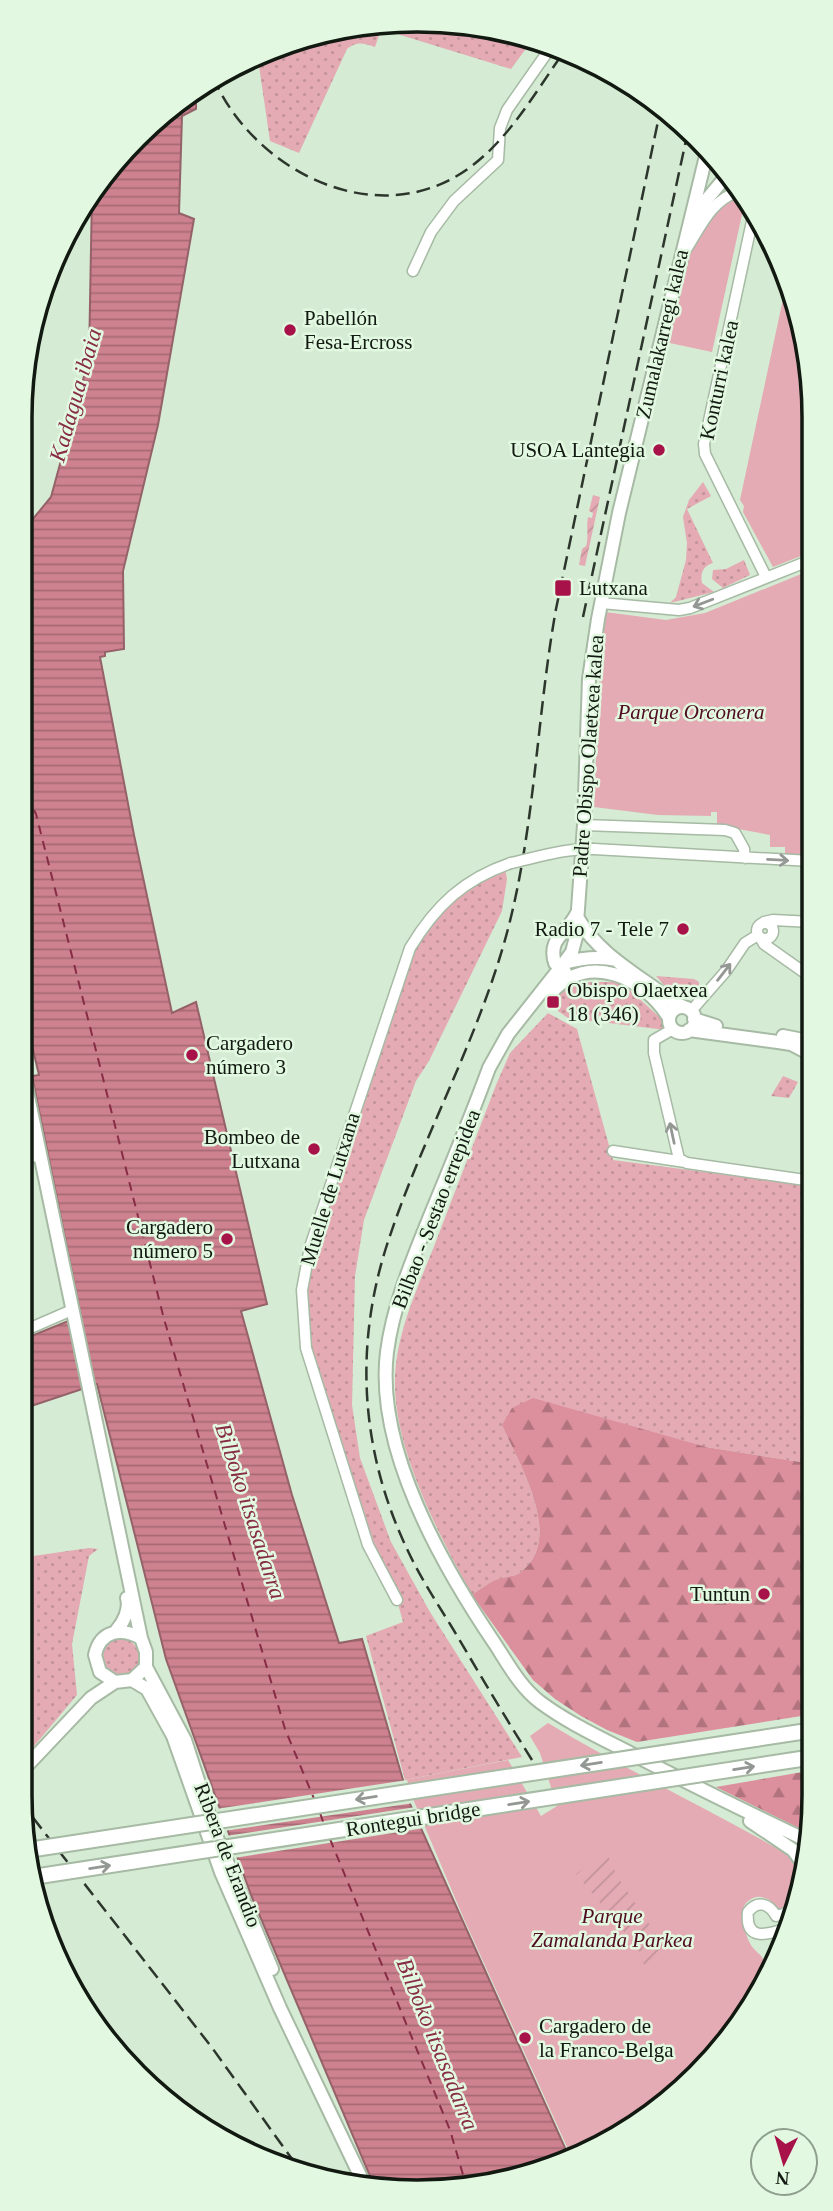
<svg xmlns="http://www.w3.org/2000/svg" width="833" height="2211" font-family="'Times New Roman',serif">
  <defs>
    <pattern id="grass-dots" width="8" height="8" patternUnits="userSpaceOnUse" patternTransform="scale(1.75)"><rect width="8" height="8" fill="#e4abb4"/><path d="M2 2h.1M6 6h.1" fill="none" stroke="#c3939a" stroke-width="1.8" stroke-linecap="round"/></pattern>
    <pattern id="forest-firs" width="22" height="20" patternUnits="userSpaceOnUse" patternTransform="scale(1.75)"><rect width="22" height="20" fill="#dc8f9d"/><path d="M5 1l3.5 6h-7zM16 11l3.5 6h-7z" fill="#b1747f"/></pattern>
    <pattern id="garden-furrows" width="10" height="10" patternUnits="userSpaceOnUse" patternTransform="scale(1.75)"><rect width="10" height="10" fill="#e4abb4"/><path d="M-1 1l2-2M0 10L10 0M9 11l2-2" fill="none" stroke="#c3939a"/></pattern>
    <pattern id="water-rules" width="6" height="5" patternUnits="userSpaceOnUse" patternTransform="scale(1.75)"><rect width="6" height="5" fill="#ce8290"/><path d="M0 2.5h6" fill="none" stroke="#a66a74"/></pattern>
  </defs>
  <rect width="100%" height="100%" fill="#d5ebd3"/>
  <path fill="url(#grass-dots)" d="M365,23L520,33L533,39L511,69L381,29L375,47C363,43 357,41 347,49L299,153L270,141L258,59Z
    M703,482L711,496L687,509L713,563C703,566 700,573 702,583L714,592L670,603L676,597L686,560L687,543L683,517L689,500Z
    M744,560L750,575L723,588L712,579L713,570L726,569Z
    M504,863L507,879L502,911L429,1061L416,1081L364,1220L355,1276L352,1405L360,1458L391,1542L430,1612L522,1757L405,1780L366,1636L403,1622L397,1600L368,1545L306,1348L304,1271L410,948L439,907Z
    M656,976L694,979L699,982V985L694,988L665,986Z
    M621,982L667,1024L666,1030L568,1018L558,1011C552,975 598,983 621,982Z
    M548,1013L577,1029L613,1160L812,1186L813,1464L706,1447L502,1425C519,1464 565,1538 521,1572C513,1578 503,1576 495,1580C487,1584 479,1590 472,1595C440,1537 394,1450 395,1382C395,1335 418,1287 435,1244C455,1191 476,1138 496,1085L510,1053Z
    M783,1076L798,1082L789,1098L771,1096Z
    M89,1548L98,1549L89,1556L72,1644L77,1695L19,1764V1558Z
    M103 1657a18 18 0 1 1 36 0a18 18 0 1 1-36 0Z"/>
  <path fill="url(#forest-firs)" d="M533,1398L706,1447L813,1464L814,1714L637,1742L607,1730L581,1716L555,1699L533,1680L472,1595C479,1590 487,1584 495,1580C503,1576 513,1578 521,1572C565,1538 519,1464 502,1425L512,1408Z
    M814,1770V1795L809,1833L716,1787Z"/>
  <path fill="#e4abb4" d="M740,196L746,201L745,211L743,210L712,352L665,342L682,271C695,245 710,207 740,196Z
    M786,285L810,364L811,552L773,567L743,512L744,506L740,500Z
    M811,570V858L785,856V847H770V835L717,825V812H711V816L658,815L594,807L599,684L605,612L666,620L705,613Z
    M621,1005L642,1008L640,1026L619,1023Z
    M548,1723C626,1770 707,1808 785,1853L796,1863L803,1876L798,1903L779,1909C774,1903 769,1898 761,1897C756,1896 750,1899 746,1903C738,1912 746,1941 754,1949C761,1956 763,1956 766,1966L732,2036L637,2125L563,2156L562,2153L568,2149L464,1919L405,1780L508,1760L541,1816L557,1806L540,1753L530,1736Z"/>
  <path fill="url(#garden-furrows)" d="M593,495L600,497L585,566L579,565L582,549L586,546C589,537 586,528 588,517L592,518L593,513L589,511Z
    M606,1851L617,1876L666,1949L644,1965L639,1951L631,1940L576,1874Z"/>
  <path fill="url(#water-rules)" stroke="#95626a" stroke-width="2" d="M196,91V109L182,116L179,213L194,219L158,425L123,571L124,649L105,652V656L100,657L134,835L172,1013L196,1002L267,1304L241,1311L292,1495L339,1643L362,1639L410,1804L566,2150L560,2153L561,2156L494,2184L375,2188L251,1895L166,1659L97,1384L19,1410V1341L81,1316L32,1076L39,1075L19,990V530L28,525L51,497L89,358L92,194L102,174Z"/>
  <path fill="#d5ebd3" d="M407,1780L414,1803L224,1831L216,1809Z
    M416,1807L425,1828L234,1858L226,1836Z"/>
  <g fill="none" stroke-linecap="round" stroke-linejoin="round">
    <path stroke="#872d45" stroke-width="2" stroke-dasharray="9 7" stroke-linecap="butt" d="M19,782L36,814L164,1319L285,1729L315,1801
      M320,1813L325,1827
      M330,1839L450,2130L466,2185"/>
    <g stroke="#a6baa4" stroke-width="13">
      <path id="minor" d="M754,212L704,444L705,454L766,577
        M687,248C702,224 711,201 739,191
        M413,271L431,232L454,201L498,160L500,128L507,110L551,47
        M601,603L679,610L690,608L811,560
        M584,825L725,830L735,833L744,849L745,858
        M594,849L811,861
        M764,922L773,920L812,922
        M757 931a8 8 0 1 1 16 0a8 8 0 1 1-16 0Z
        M760,937L764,944L812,978
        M691,1011L726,971L745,943L758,935
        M673,1029L654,1040V1053L679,1159L687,1163L812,1181
        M613,1151L685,1162
        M19,1155L41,1157
        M19,1333L72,1310
        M397,1600L368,1545L306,1348L302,1290L310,1247L410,948C436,905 464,879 511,863
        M785,1929C766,1935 745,1941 748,1912C757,1900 769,1903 776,1916L794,1911"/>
    </g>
    <g stroke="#a6baa4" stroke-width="16">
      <path id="major" d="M708,148L619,513L598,619L589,679L584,825L576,937L572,952L564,963L508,1034L489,1068C470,1120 449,1170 428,1221C411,1263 393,1306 387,1352C375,1448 443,1567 495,1644C508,1664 521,1688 540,1702C568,1723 601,1738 632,1754C690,1784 749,1813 808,1841
        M693,221L708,198L728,174
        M579,920C599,955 642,977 673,1002L684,1007
        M564,963C582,958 598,956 616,960
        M565,972L555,963C547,938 568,933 577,913
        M551,993C588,951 644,977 669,1018
        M669 1020a13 13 0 1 1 26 0a13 13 0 1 1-26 0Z
        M694,1019L716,1026
        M689,1030L778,1042L791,1044L812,1055
        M783,1036L803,1040L812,1046
        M19,1053L141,1638
        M116,1631C124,1622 130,1609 127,1598
        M146,1667L185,1740L215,1833L272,1969
        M132,1680L147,1689L173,1736L221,1872L280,2008L366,2188
        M19,1774L91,1698L115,1682L132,1680L146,1667V1652L141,1638C120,1627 100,1631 95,1655L100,1672L115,1682
        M750,1821L793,1850L804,1865"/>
    </g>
    <g stroke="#a6baa4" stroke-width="18">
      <path id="highway" d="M755,1739L814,1730
        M794,1760L814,1757"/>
    </g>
    <use href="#minor" stroke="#fff" stroke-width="10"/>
    <use href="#major" stroke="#fff" stroke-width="12"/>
    <use href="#highway" stroke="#fff" stroke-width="14"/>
    <path stroke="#2c362c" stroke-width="2.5" stroke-dasharray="14 7" stroke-linecap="butt" d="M213,77C254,172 378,234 469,168C509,139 535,93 563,53
      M583,617L688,131
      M532,1760C505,1717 479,1673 453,1629C437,1603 420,1577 407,1549C362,1454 354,1352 385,1251C416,1152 468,1059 499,960C535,847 535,725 556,609L661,107
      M20,1801L213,2049L297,2166"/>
    <g stroke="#a6baa4" stroke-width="13" stroke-linecap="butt">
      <path id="minor-bridge" d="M511,863C538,857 566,848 594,849"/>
    </g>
    <g stroke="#a6baa4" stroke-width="18" stroke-linecap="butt">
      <path id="highway-bridge" d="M28,1850L755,1739
        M33,1877L794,1760"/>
    </g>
    <use href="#minor-bridge" stroke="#fff" stroke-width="10"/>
    <use href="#highway-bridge" stroke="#fff" stroke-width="14"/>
  </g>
  <defs><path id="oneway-shaft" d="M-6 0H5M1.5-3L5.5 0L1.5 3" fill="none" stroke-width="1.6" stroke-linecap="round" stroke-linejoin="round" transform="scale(1.75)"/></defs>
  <g stroke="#949894">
    <use href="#oneway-shaft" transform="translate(703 603) rotate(159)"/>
    <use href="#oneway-shaft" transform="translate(778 860) rotate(3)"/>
    <use href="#oneway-shaft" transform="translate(724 972) rotate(-52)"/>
    <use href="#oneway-shaft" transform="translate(672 1133) rotate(-102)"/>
    <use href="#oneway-shaft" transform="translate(591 1764) rotate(171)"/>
    <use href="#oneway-shaft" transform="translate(744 1768) rotate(-9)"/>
    <use href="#oneway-shaft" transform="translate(366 1798) rotate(171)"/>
    <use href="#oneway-shaft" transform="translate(519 1803) rotate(-9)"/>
    <use href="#oneway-shaft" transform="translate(100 1867) rotate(-9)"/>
  </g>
  <g fill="#a71249" stroke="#e2f8e0" stroke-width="2.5">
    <circle cx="290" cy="330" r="7"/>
    <circle cx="659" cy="450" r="7"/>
    <rect x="554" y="579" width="18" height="18" rx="3.5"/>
    <circle cx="683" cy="929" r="7"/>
    <rect x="546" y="995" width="14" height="14" rx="3.5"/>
    <circle cx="192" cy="1055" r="7"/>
    <circle cx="314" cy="1149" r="7"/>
    <circle cx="227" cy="1239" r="7"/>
    <circle cx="764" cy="1594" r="7"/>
    <circle cx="525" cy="2038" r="7"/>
  </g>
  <g text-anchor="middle" stroke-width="5" stroke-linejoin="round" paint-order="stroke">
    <g font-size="21" fill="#111911" stroke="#e2f8e0" text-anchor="start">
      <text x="304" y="325">Pabellón<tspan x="304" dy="24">Fesa-Ercross</tspan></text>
      <text x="645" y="457" text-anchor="end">USOA Lantegia</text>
      <text x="579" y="595">Lutxana</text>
      <text x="669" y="936" text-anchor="end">Radio 7 - Tele 7</text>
      <text x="567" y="997">Obispo Olaetxea<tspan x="567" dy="24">18 (346)</tspan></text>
      <text x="206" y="1050">Cargadero<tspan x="206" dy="24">número 3</tspan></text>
      <text x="300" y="1144" text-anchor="end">Bombeo de<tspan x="300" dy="24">Lutxana</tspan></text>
      <text x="213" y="1234" text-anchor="end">Cargadero<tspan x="213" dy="24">número 5</tspan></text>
      <text x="750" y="1601" text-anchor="end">Tuntun</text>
      <text x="539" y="2033">Cargadero de<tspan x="539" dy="24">la Franco-Belga</tspan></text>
    </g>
    <g font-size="21" fill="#111911" stroke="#e2f8e0">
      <text transform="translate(662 334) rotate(-77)" y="7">Zumalakarregi kalea</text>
      <text transform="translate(719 380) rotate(-78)" y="7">Konturri kalea</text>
      <text transform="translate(588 756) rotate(-86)" y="7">Padre Obispo Olaetxea kalea</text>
      <text transform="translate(330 1189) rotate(-73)" y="7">Muelle de Lutxana</text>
      <text transform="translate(436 1209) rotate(-69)" y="7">Bilbao - Sestao errepidea</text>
      <text transform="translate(413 1819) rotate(-9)" y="7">Rontegui bridge</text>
      <text transform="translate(228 1855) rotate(69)" y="7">Ribera de Erandio</text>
    </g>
    <g font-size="21" font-style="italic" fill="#500c21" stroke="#e2f8e0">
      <text x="691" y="719">Parque Orconera</text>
      <text x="612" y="1923">Parque<tspan x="612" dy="24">Zamalanda Parkea</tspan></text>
    </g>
    <g font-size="23" font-style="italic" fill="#872d45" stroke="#e2f8e0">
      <text transform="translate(75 395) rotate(-74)" y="8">Kadagua ibaia</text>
      <text transform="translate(251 1511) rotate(72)" y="8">Bilboko itsasadarra</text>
      <text transform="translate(438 2044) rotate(68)" y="8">Bilboko itsasadarra</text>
    </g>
  </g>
  <path d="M0 0H833V2211H0ZM417 32H417A385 385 0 0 1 802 417V1795A385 385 0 0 1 417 2180H417A385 385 0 0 1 32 1795V417A385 385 0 0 1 417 32Z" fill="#e2f8e0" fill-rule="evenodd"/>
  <path fill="none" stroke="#111911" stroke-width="3.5" d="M417 32H417A385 385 0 0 1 802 417V1795A385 385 0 0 1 417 2180H417A385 385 0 0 1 32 1795V417A385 385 0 0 1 417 32Z"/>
  <g transform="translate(784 2162) rotate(185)"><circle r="33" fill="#e2f8e0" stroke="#8e9f8d" stroke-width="2"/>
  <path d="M0-5L12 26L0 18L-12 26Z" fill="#a71249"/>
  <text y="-10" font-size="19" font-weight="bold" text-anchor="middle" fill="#111911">N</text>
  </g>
</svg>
